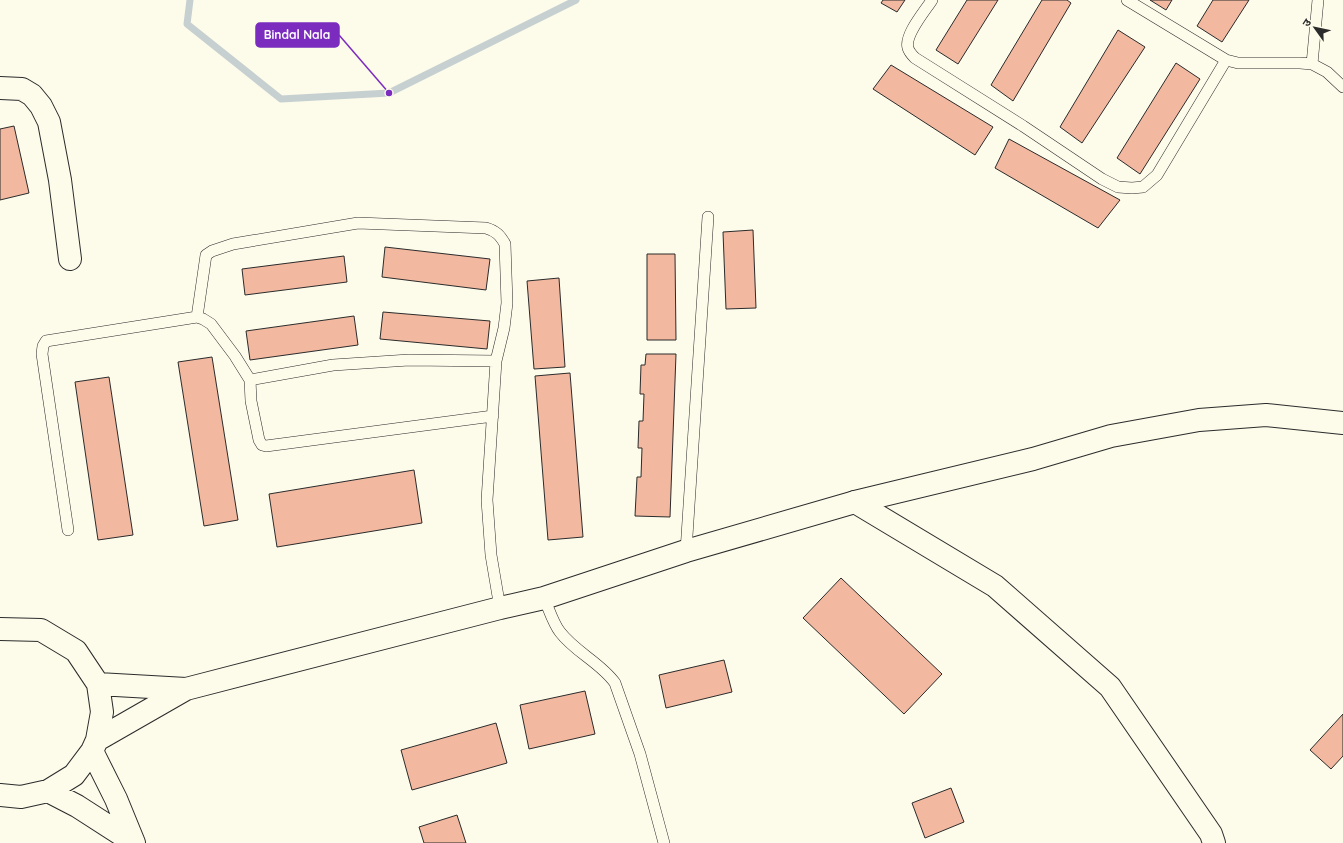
<svg xmlns="http://www.w3.org/2000/svg" width="1343" height="843" font-family="Quicksand,'Noto Sans Devanagari',sans-serif">
  <rect width="100%" height="100%" fill="#fdfbea"/>
  <g fill="none" stroke-linecap="round" stroke-linejoin="round">
    <path stroke="#c7d0d0" stroke-width="7" d="M190,0L187,24L281,99L389,93L576,0"/>
  </g>
  <path fill="#f2b8a0" stroke="#2b2b2b" d="M883,0H905L897,12L881,3Z
    M967,0H998L958,64L936,50Z
    M1042,0H1067L1071,3L1013,101L991,85Z
    M1150,0H1172L1166,10Z
    M1213,0H1249L1222,42L1197,26Z
    M1118,30L1145,47L1082,143L1060,127Z
    M1176,63L1200,79L1140,174L1117,158Z
    M891,65L993,127L975,155L873,89Z
    M14,126L29,193L0,200V129Z
    M1009,139L1120,200L1098,228L995,168Z
    M753,230L756,308L726,309L723,232Z
    M385,247L490,259L486,290L382,277Z
    M647,254H675L676,340H647Z
    M344,256L347,282L245,295L242,269Z
    M559,278L565,367L534,369L527,281Z
    M383,312L490,321L487,349L380,339Z
    M354,316L358,345L250,360L246,331Z
    M646,354H676L670,517L635,516L637,477H641L642,448H638L639,421H643L644,394H640L641,365H645Z
    M212,357L238,520L204,526L178,362Z
    M570,373L583,537L548,540L535,376Z
    M109,377L133,535L98,540L75,382Z
    M414,470L422,523L277,547L269,494Z
    M841,578L942,674L904,714L803,618Z
    M724,660L732,692L666,708L659,675Z
    M585,691L595,734L529,749L520,705Z
    M1343,714V756L1331,769L1310,750Z
    M496,723L507,763L412,790L401,750Z
    M951,788L964,822L925,838L912,803Z
    M457,815L466,843H424L419,827Z"/>
  <g fill="none" stroke-linecap="round" stroke-linejoin="round">
    <g stroke="#2b2b2b" stroke-width="12">
      <path id="lane" d="M932,0C925,11 904,35 908,48C909,52 912,55 915,58L1023,126L1102,179L1118,187L1132,188L1143,187L1157,175L1226,60
        M1127,0L1226,60L1238,63H1300L1312,64L1327,72L1343,87
        M1312,64L1318,0
        M197,317L206,255L212,251L233,244L358,223L486,228C496,231 500,235 505,244L507,303L504,328L496,361
        M493,416L266,446L262,445L259,440L251,401L250,380L333,365L409,360L496,361L487,500L491,555L500,608
        M68,530L42,354L43,346L46,341L197,317L203,319L211,324L235,356L250,380
        M686,551L708,217
        M544,598C549,609 553,623 560,632C575,652 601,663 615,683L640,754L664,843"/>
    </g>
    <g stroke="#2b2b2b" stroke-width="24">
      <path id="street" d="M0,88L22,89L32,95L41,106L49,122L60,180L70,259
        M855,502L995,586L1110,687L1211,834L1214,843"/>
    </g>
    <g stroke="#2b2b2b" stroke-width="24">
      <path id="secondary" d="M0,629L41,630L76,651L98,684L102,712L97,740L92,751L74,775L48,791L21,797L0,795
        M98,684L186,689
        M97,740L186,689L500,608L544,598L686,551L855,502L1033,459L1111,436L1199,420L1266,415L1343,423
        M92,751L116,799L134,843
        M48,791L77,806L133,842"/>
    </g>
    <use href="#lane" stroke="#fdfbea" stroke-width="11"/>
    <use href="#street" stroke="#fdfbea" stroke-width="22"/>
    <use href="#secondary" stroke="#fdfbea" stroke-width="22"/>
  </g>
  <path fill="none" stroke="#7b2cbf" stroke-width="1.5" d="M389 93L339 35"/>
  <circle fill="#7b2cbf" stroke="#fdfbea" stroke-width="1.5" cx="389" cy="93" r="4"/>
  <rect fill="#7b2cbf" stroke="#7b2cbf" stroke-width="1.5" x="256" y="23" width="83" height="24" rx="4"/>
  <g font-size="12" text-anchor="middle" font-weight="bold" fill="#fff">
    <text x="297" y="39">Bindal Nala</text>
  </g>
  <g transform="translate(1315 28) rotate(303)" stroke="#fdfbea" stroke-width="3" paint-order="stroke">
  <path d="M0-3L7 15L0 10L-7 15Z" fill="#2b2b2b"/>
  <text y="-6" font-size="11" font-weight="bold" text-anchor="middle" fill="#2b2b2b">उ</text>
  </g>
</svg>
